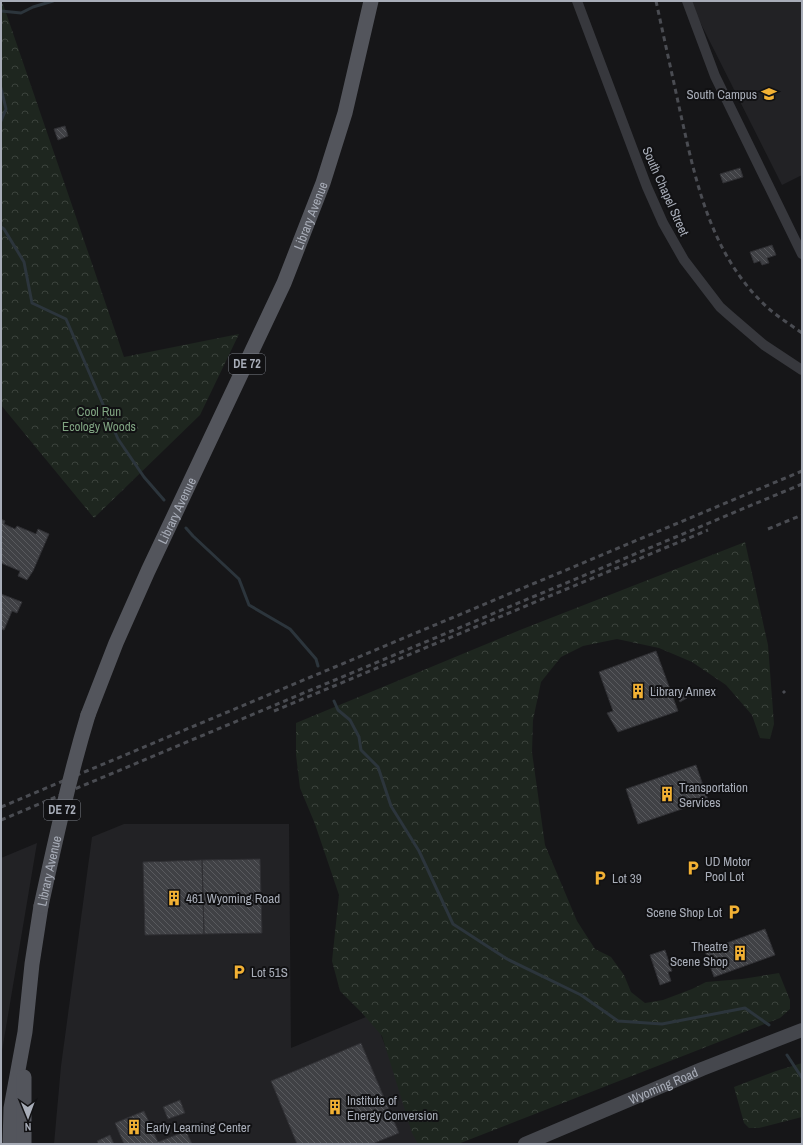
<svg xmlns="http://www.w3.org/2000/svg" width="803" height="1145" font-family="'Archivo Narrow',sans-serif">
  <defs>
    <pattern id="forest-crowns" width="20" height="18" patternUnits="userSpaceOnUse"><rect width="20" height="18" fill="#1e261f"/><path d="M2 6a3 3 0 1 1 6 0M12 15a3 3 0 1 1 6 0" fill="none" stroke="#3c433d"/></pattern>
    <pattern id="building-back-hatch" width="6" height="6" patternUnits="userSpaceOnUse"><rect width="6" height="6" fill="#404145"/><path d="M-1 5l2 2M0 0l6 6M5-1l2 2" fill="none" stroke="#595a5e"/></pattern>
  </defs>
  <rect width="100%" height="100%" fill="#161618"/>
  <path fill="#222225" d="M692,1H802V175L782,185L695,12Z
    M124,824H289L291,1048L373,1014L423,1144H54L61,1066L92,837Z
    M37,843L1,1057V1072V858Z"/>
  <path fill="url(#forest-crowns)" d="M3,4L124,357L239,334L200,415L94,518L1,405V5Z
    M745,542L768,645L774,724L770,739L760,738L752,715L726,685L692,662L659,648L617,639L583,646L561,657L541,682L533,720L532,752L545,845L577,921L595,949L611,957L624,975L631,992L645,1003L663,1000L692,989L706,982L742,979L779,973L790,1000V1009L780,1018L458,1144H418L412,1133L382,1036L362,1013L340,991L332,961L339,895L315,824L300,788L296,755V723L520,630Z
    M802,1063V1117L759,1128H749L744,1123L734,1087L776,1071Z"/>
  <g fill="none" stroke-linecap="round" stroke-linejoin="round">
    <path stroke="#2c353c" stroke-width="3" d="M1,11L21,13L33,7L53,1
      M1,88L6,109L1,121
      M1,227L4,229L24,262L32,303L66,319L118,439L144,477L164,500
      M186,528L193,536L239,579L249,605L290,629L316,659L318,666
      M334,701L338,710L350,720L359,737L361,750L378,767L391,806L419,851L453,924L507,959L581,995L618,1021L662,1024L745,1008L769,1025
      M787,1055L802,1078"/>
  </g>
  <path fill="url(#building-back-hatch)" stroke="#303034" d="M65,126L68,136L58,140L54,129Z
    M740,168L743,177L723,183L720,174Z
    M772,245L776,255L767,258L769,263L762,265L760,261L754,263L750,252Z
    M1,519L5,521L4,524L15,529L17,526L36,534L38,529L49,534L33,571L27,580L18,576L20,571L1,563Z
    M1,594L22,602L17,613L12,611L4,630L1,629Z
    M656,651L678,711L618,732L607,713L613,711L599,672Z
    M685,693L687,698L680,702L678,697Z
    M696,765L708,800L638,824L626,789Z
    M260,859L262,933L204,934L202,860Z
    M202,860L204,934L145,935L143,862Z
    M765,929L775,955L714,977L705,951Z
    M665,950L672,971L668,972L671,981L660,985L650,955Z
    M361,1043L399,1133L372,1144H297L271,1081Z
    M180,1100L185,1113L168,1119L163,1107Z
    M144,1111L158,1142L186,1131L192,1144H124L115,1123Z
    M110,1135L114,1144H99L97,1141Z"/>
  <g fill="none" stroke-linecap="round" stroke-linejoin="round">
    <path stroke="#37383d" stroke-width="10" d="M577,1L647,187L663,223L684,260L720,307L729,315L764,345L802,370
      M687,1L715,76L802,254"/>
    <path stroke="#45474d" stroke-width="14" id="s1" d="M525,1144L702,1069L802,1030"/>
    <g stroke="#53555c" stroke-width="15">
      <path id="s2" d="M88,715L116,643L148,571L284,283L323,183L345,113L371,1"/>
      <path d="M10,1144L11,1108L25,1032L32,964L41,906"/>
      <path d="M24,1144V1077"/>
    </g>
    <path stroke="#4a4c52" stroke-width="3" stroke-dasharray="5 4" stroke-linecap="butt" d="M656,1C664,38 672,74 680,111C696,183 711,256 768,308C778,317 791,325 802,333
      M768,529L802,515
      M783,691L785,693
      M274,711L708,530
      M1,807L802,471
      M1,820L802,484"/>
    <path stroke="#53555c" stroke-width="15" id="s3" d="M41,906C55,842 69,778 88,715"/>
  </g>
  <defs>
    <g id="university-bare" transform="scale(1.2)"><path d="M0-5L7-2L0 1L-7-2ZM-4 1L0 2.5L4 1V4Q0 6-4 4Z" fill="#f2b134" stroke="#111113" stroke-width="2.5" paint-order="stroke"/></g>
    <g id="building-bare" transform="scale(1.2)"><path d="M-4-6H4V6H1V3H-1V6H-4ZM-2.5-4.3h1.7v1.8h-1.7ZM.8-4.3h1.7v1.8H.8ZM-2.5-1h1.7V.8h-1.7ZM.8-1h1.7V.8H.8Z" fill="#f2b134" stroke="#111113" stroke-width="2.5" paint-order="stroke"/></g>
    <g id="parking-bare" transform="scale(1.2)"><path d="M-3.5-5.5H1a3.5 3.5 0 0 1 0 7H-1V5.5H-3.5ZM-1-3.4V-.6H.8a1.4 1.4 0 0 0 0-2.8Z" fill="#f2b134" stroke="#111113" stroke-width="2.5" paint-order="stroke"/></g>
  </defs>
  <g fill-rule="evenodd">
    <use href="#university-bare" x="769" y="94"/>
    <use href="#building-bare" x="638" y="691"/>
    <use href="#building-bare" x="667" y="794"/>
    <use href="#parking-bare" x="693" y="868"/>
    <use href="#parking-bare" x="600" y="878"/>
    <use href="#building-bare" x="174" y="898"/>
    <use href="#parking-bare" x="734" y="912"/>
    <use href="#building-bare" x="740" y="953"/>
    <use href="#parking-bare" x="239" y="972"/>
    <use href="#building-bare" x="335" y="1107"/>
    <use href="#building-bare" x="134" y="1127"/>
  </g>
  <g text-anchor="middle" stroke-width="4" stroke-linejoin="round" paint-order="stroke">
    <g fill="#111113" stroke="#7b7e86" stroke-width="1">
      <rect x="229" y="354" width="36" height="20" rx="3"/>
      <rect x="44" y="800" width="36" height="20" rx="3"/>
    </g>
    <g font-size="12" font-weight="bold" fill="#a8adb8">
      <text x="247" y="368">DE 72</text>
      <text x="62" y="814">DE 72</text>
    </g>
    <g font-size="13" fill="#a8adb8" stroke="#111113" text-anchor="start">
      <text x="757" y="99" text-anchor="end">South Campus</text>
      <text x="650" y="696">Library Annex</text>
      <text x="679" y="792">Transportation<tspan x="679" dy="15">Services</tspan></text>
      <text x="705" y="866">UD Motor<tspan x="705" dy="15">Pool Lot</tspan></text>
      <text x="612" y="883">Lot 39</text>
      <text x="186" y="903">461 Wyoming Road</text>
      <text x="722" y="917" text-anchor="end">Scene Shop Lot</text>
      <text x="728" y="951" text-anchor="end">Theatre<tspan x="728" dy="15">Scene Shop</tspan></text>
      <text x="251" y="977">Lot 51S</text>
      <text x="347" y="1105">Institute of<tspan x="347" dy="15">Energy Conversion</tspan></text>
      <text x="146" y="1132">Early Learning Center</text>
    </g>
    <g font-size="13" fill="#a8adb8" stroke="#111113">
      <text transform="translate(666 191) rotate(66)" y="5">South Chapel Street</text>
      <text dy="5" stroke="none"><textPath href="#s2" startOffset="547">Library Avenue</textPath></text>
      <text dy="5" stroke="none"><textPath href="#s2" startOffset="223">Library Avenue</textPath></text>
      <text dy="5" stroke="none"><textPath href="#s3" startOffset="36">Library Avenue</textPath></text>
      <text dy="5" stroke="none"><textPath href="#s1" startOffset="150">Wyoming Road</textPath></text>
    </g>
    <g font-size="13" fill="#7fa381" stroke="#111113">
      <text x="99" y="416">Cool Run<tspan x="99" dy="15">Ecology Woods</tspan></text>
    </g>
  </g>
  <rect width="803" height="1145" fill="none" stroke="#a8adb8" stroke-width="4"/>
  <g transform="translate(28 1117) rotate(179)" stroke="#111113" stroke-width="3" paint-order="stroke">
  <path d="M0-3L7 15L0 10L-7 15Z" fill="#a8adb8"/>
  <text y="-6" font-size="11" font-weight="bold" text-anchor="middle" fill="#a8adb8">N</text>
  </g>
</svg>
